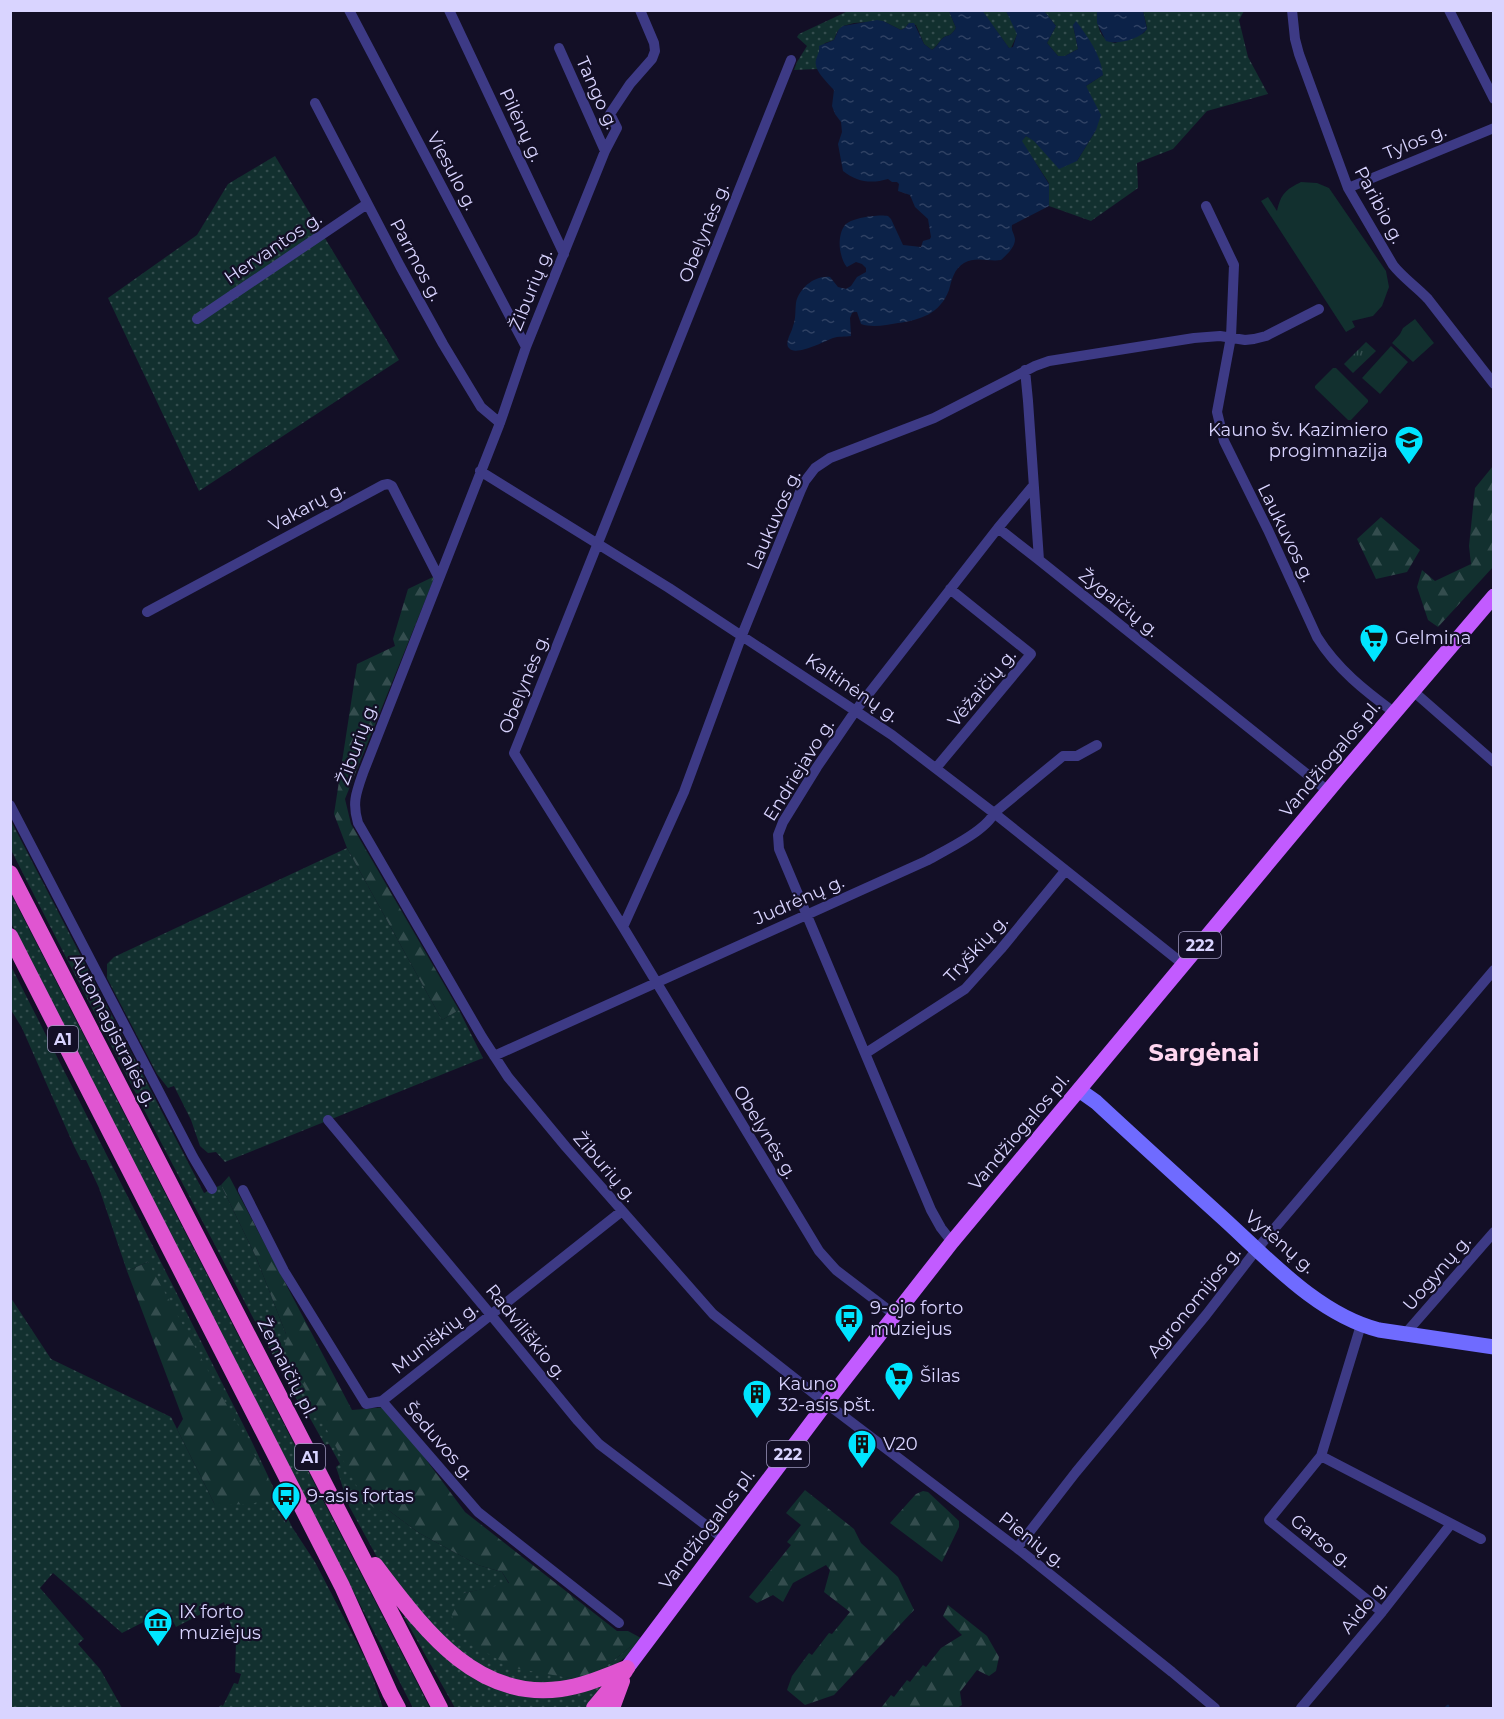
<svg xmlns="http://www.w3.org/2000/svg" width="1504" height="1719" font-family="Montserrat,sans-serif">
  <defs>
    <pattern id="grass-dots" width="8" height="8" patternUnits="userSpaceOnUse" patternTransform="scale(1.5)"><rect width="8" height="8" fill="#12302f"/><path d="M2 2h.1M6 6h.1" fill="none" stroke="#344d4e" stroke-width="1.8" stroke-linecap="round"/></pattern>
    <pattern id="forest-firs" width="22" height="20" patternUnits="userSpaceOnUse" patternTransform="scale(1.5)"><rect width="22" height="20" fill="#12302f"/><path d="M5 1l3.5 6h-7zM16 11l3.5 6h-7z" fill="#344d4e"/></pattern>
    <pattern id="park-tufts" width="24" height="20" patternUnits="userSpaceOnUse" patternTransform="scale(1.5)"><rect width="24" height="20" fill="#12302f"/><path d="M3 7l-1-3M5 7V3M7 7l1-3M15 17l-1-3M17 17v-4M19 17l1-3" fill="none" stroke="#344d4e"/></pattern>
    <pattern id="water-ripples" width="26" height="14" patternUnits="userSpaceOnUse" patternTransform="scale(1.5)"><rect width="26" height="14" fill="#0c2248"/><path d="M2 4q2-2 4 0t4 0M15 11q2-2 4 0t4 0" fill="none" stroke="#2f4163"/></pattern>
  </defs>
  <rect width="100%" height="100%" fill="#130f26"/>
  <path fill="url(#grass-dots)" d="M848,11H949L956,28C949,39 948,33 942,39C938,43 936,47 932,50L924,44L916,25L908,24L905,28L901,30L883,21L854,23L843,26L837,32L834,40L825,43L819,50L820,53L816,60L818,69L794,70L797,62L807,46L797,37L799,34Z
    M982,11H1006L1017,31V35L1011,48H1009Z
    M1044,11H1097C1097,25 1099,40 1115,43L1144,33L1147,28L1143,11H1244L1239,20L1248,57L1268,94L1207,111L1173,149L1137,163L1138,188L1091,221L1049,206V183L1021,141L1026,136L1077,161L1096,130L1086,86L1103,75L1073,25L1078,49L1065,56H1058L1047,43L1056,26Z
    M275,156L399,360L199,491L108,298L197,235L228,184Z
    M10,819L204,1193L221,1185L256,1257L286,1334V1340L388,1510L419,1533L478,1565L502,1572L509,1584L464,1593L546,1673L575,1679L609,1664L641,1638L627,1656L608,1670L555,1685L507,1680L449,1647L378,1559L349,1506L336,1467L340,1464L329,1444L325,1445L311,1420L293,1394L153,1127L11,850Z
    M347,848L442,1020L459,1010L483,1058L225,1162L216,1152L208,1153L200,1146L191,1120L174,1086L168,1088L157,1074L107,978V964L114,957Z
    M10,892L430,1708H413L11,923Z
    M10,964L251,1440L292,1527L315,1562L369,1666L383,1708H218L221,1705L223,1706L234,1683L238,1684L241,1674L235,1672L236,1642L224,1602L176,1627L167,1610L122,1633L53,1573L40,1588L84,1639L78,1644L100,1669L122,1708H11V1298L51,1359L171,1417L215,1505L148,1262L127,1271L99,1188L86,1160H81L73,1144L22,1028L11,1010Z
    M408,1615L501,1688L605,1683L588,1708H455L404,1617Z"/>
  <path fill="url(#forest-firs)" d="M1493,466V567L1438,627L1428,620L1417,587L1422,570L1435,581L1471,564L1469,546L1475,488Z
    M1381,517L1420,550L1407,572L1376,579L1357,539Z
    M435,576L345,799L351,824L459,1010L442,1020L347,848L334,814L357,664L395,646L393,639L408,589Z
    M229,1176L352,1410L387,1407L465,1512L617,1631H628L641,1638L609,1664L597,1672L575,1679L514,1668L474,1646L453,1624L452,1614L464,1593L509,1583L502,1572L478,1565L419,1533L388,1510C377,1513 370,1505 363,1498L284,1349L286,1340V1334L256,1257L221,1185Z
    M148,1262L275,1492L253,1504L215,1505L177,1429L183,1419L127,1271Z
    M805,1490L854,1529L861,1543L898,1577L914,1610L834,1695L805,1705L787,1690L792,1676L809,1653L812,1655L829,1633L832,1634L850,1612L824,1592L830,1570L826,1565L793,1583L783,1602L773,1595L757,1603L749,1597L791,1545L787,1542L801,1525L786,1513Z
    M923,1491L928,1492L959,1521V1527L942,1562L890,1523L916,1494Z
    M948,1605L987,1636L999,1657L996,1671L989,1676L977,1670L960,1692L962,1705L957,1708H881L891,1695L894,1697L907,1680L910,1682L923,1665L926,1667L941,1648L962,1635L943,1616Z"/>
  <path fill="url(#park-tufts)" d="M1366,342L1376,351L1353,373L1344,364Z"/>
  <path fill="#12302f" d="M1301,182L1317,183L1329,188L1386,271L1389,287L1382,306L1373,316L1352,321L1355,327L1346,332L1261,201L1268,197L1277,211C1281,194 1285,190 1301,182Z
    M1415,319L1434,343L1413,362L1392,343L1400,334L1403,328Z
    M1391,346L1408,362L1380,394L1362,378Z
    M1333,368H1336L1368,400V402L1351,420H1348L1315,388V386Z"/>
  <path fill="url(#water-ripples)" d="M982,10L1009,48L1013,47L1017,34L1006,11H1044L1056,26L1047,43L1058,56H1065L1078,49L1073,25L1076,21C1088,37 1101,55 1103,75L1086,86L1101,115L1096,130L1077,161L1059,169L1034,141L1026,136L1022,141L1049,184V206L1012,225C1011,231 1014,233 1015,239C1015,248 1006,255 1001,260C989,262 976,256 964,263C954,269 952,279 949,290C940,314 920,320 898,323C886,325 873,328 861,324L857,312H854L852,313L850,318L851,336C845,337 838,336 833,338C825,341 795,357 789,348C784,343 792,332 793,326C796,319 795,311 796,303C799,288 815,275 830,277L838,287L846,289L851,286L857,277L866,272V268L862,264L856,262L847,267C843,263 841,255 840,249C839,242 840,231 845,225C851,218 878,214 888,216L891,219L903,245L921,247L923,241L930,239L931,237L928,219L915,207L910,195L898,191L899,184L897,182H892L888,179C871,184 857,182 843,171L838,144L842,132L841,122L835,114L832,106L834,90C828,83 813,70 816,60C818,53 820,52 819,46L834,40L839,29L843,26L877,20L883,21L901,30L905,28L909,23H914L924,44L932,50C937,47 938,43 942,39C948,33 949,39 956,28L949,11Z
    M1097,11H1143L1147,29C1140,39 1118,45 1106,41L1097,23Z"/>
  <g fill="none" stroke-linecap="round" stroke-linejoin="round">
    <path stroke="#0c2248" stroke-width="3" d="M1446,1708L1448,1706"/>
    <path stroke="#3d3a85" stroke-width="10" d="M349,10L526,347
      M449,10L564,254
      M640,10L654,43L655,51L652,59L630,84L610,114L617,128L605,151L526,347L500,423L363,773C356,793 352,803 358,823L482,1037L508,1077L566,1147L713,1314L826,1403L1017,1548L1172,1672L1215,1708
      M1292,10L1295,39L1299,54L1348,188L1393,265C1403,278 1417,287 1428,299L1494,384
      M1449,10L1494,99
      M559,48L605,151
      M791,60L514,753L623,927L819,1251L836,1270L895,1315
      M315,103L400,266L443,344L481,407L500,423
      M1348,188L1494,128
      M1206,206L1234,265L1231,337L1217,412L1224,441L1268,530L1317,637C1337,669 1365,691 1395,713
      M197,319L367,204
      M1025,370L1028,401L1039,560L1328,791
      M480,471L669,588L892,735L994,813L1183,964
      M998,528L1039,560
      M147,612L383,485L388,484L392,486L439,578
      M1413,691L1494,762
      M936,768L1031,654L950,589
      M10,805L193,1157L212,1189
      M623,927L684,792L742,635L800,492L805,481L815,468L830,458L934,418L1035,366L1049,361L1194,338L1220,336L1245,340L1254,339L1266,336L1319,309
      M866,1053L965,989L1001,949L1065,871
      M494,1056L926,861C944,851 986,831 994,813L1063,756H1077L1097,745
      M328,1120L491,1315L578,1421L599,1444L724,1539
      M243,1190L284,1271L366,1404L382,1401L622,1211
      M952,1242L941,1228L931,1210L779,849L778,835L783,822L817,767L856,710L998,528L1033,486
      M1361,1325L1321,1456L1269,1520L1382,1612
      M1405,1334L1494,1232
      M382,1401L478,1512L619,1623
      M1321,1456L1481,1539
      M1017,1548L1076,1472L1206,1315L1257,1249L1494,970
      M1301,1708L1382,1612L1451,1524"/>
    <path stroke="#6f6bff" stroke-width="15" d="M1079,1090L1096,1102C1138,1141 1181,1180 1224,1219C1269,1260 1319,1315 1379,1330L1494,1347"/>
    <path stroke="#c25bff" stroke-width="15" d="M627,1668L826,1403L952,1242L1338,779L1494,596"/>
    <path stroke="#e055d1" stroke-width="16" d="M10,873L440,1708
      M10,936L342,1586L390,1693L398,1708
      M375,1565C422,1626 474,1701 561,1689C584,1686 606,1676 627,1668
      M594,1708L625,1671
      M612,1708L622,1681"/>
  </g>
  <defs>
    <g id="school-pin" transform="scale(1.5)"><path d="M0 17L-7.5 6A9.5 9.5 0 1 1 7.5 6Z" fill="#00e5ff" stroke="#130f26"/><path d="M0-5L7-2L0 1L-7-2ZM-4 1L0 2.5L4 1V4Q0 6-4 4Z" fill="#111"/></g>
    <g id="supermarket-pin" transform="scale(1.5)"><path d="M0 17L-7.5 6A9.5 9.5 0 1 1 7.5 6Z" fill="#00e5ff" stroke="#130f26"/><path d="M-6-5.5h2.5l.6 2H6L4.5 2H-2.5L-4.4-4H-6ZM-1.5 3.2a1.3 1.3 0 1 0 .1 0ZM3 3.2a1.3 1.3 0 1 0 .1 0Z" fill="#111"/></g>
    <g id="bus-pin" transform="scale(1.5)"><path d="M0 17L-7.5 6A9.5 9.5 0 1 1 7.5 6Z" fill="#00e5ff" stroke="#130f26"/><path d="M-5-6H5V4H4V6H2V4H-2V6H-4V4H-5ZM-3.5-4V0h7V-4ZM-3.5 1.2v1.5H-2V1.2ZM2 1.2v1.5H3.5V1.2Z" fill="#111"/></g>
    <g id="building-pin" transform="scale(1.5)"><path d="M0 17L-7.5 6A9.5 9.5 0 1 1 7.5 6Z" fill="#00e5ff" stroke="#130f26"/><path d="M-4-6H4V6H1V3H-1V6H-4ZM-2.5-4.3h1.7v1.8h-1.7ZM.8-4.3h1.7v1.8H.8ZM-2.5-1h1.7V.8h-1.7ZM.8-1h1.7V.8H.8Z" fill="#111"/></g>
    <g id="museum-pin" transform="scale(1.5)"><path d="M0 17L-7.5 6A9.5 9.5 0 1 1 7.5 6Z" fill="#00e5ff" stroke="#130f26"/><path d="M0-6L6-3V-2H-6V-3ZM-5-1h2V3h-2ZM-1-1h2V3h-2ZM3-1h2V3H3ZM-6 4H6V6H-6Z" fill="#111"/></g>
  </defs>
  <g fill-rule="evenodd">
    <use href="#school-pin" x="1409" y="440"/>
    <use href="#supermarket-pin" x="1374" y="638"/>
    <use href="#bus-pin" x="849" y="1318"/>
    <use href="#supermarket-pin" x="899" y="1376"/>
    <use href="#building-pin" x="757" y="1394"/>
    <use href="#building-pin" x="862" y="1444"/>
    <use href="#bus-pin" x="286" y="1496"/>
    <use href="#museum-pin" x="158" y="1622"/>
  </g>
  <g text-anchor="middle" stroke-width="4.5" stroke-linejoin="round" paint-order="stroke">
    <g fill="#130f26" stroke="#9e99be" stroke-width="1.5">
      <rect x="1179" y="932" width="42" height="26" rx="4.5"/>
      <rect x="48" y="1026" width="30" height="26" rx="4.5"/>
      <rect x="767" y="1441" width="42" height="26" rx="4.5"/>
      <rect x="295" y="1444" width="30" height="26" rx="4.5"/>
    </g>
    <g font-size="16" font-weight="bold" fill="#d9d4ff">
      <text x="1200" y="951">222</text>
      <text x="63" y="1045">A1</text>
      <text x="788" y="1460">222</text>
      <text x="310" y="1463">A1</text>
    </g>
    <g font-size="18" fill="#d9d4ff" stroke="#130f26">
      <text transform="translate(597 93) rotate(66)" y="6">Tango g.</text>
      <text transform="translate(521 125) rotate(65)" y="6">Pilėnų g.</text>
      <text transform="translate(1415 142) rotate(-22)" y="6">Tylos g.</text>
      <text transform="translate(452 171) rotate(62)" y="6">Viesulo g.</text>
      <text transform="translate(1379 205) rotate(62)" y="6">Paribio g.</text>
      <text transform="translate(704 233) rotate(-68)" y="6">Obelynės g.</text>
      <text transform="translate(273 248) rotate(-34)" y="6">Hervantos g.</text>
      <text transform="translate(416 260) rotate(62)" y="6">Parmos g.</text>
      <text transform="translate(531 290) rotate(-68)" y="6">Žiburių g.</text>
      <text transform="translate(307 507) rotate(-28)" y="6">Vakarų g.</text>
      <text transform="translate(774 520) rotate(-66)" y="6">Laukuvos g.</text>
      <text transform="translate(1286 533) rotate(64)" y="6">Laukuvos g.</text>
      <text transform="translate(1119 603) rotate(39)" y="6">Žygaičių g.</text>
      <text transform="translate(524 684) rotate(-68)" y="6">Obelynės g.</text>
      <text transform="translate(852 688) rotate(34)" y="6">Kaltinėnų g.</text>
      <text transform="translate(982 688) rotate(-50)" y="6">Vėžaičių g.</text>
      <text transform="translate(357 744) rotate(-70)" y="6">Žiburių g.</text>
      <text transform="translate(1330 759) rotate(-50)" y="6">Vandžiogalos pl.</text>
      <text transform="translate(799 770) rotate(-58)" y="6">Endriejavo g.</text>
      <text transform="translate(799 900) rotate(-24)" y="6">Judrėnų g.</text>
      <text transform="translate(976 949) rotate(-47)" y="6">Tryškių g.</text>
      <text transform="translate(113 1030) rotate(63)" y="6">Automagistralės g.</text>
      <text transform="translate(765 1132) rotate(59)" y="6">Obelynės g.</text>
      <text transform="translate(1019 1132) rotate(-50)" y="6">Vandžiogalos pl.</text>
      <text transform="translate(605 1167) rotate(49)" y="6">Žiburių g.</text>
      <text transform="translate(1280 1242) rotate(41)" y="6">Vytėnų g.</text>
      <text transform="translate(1437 1273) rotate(-49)" y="6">Uogynų g.</text>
      <text transform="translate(1194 1302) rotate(-51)" y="6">Agronomijos g.</text>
      <text transform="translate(526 1332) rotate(51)" y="6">Radviliškio g.</text>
      <text transform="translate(435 1338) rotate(-38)" y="6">Muniškių g.</text>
      <text transform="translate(287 1368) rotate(63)" y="6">Žemaičių pl.</text>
      <text transform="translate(439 1441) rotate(49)" y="6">Šeduvos g.</text>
      <text transform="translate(707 1529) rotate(-53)" y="6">Vandžiogalos pl.</text>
      <text transform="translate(1032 1540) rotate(38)" y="6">Pienių g.</text>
      <text transform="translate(1321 1541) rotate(39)" y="6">Garso g.</text>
      <text transform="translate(1364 1607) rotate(-51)" y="6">Aido g.</text>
    </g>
    <g font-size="18" fill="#d9d4ff" stroke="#130f26" text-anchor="start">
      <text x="1388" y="436" text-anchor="end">Kauno šv. Kazimiero<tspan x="1388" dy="21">progimnazija</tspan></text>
      <text x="1395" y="644">Gelmina</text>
      <text x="870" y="1314">9-ojo forto<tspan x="870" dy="21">muziejus</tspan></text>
      <text x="920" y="1382">Šilas</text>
      <text x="778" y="1390">Kauno<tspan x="778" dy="21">32-asis pšt.</tspan></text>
      <text x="883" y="1450">V20</text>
      <text x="307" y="1502">9-asis fortas</text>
      <text x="179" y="1618">IX forto<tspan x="179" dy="21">muziejus</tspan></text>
    </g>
    <g font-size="24" font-weight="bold" fill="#ffd6f0" stroke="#130f26">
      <text x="1204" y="1061">Sargėnai</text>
    </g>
  </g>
  <rect width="1504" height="1719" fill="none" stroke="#d9d4ff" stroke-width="24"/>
</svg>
